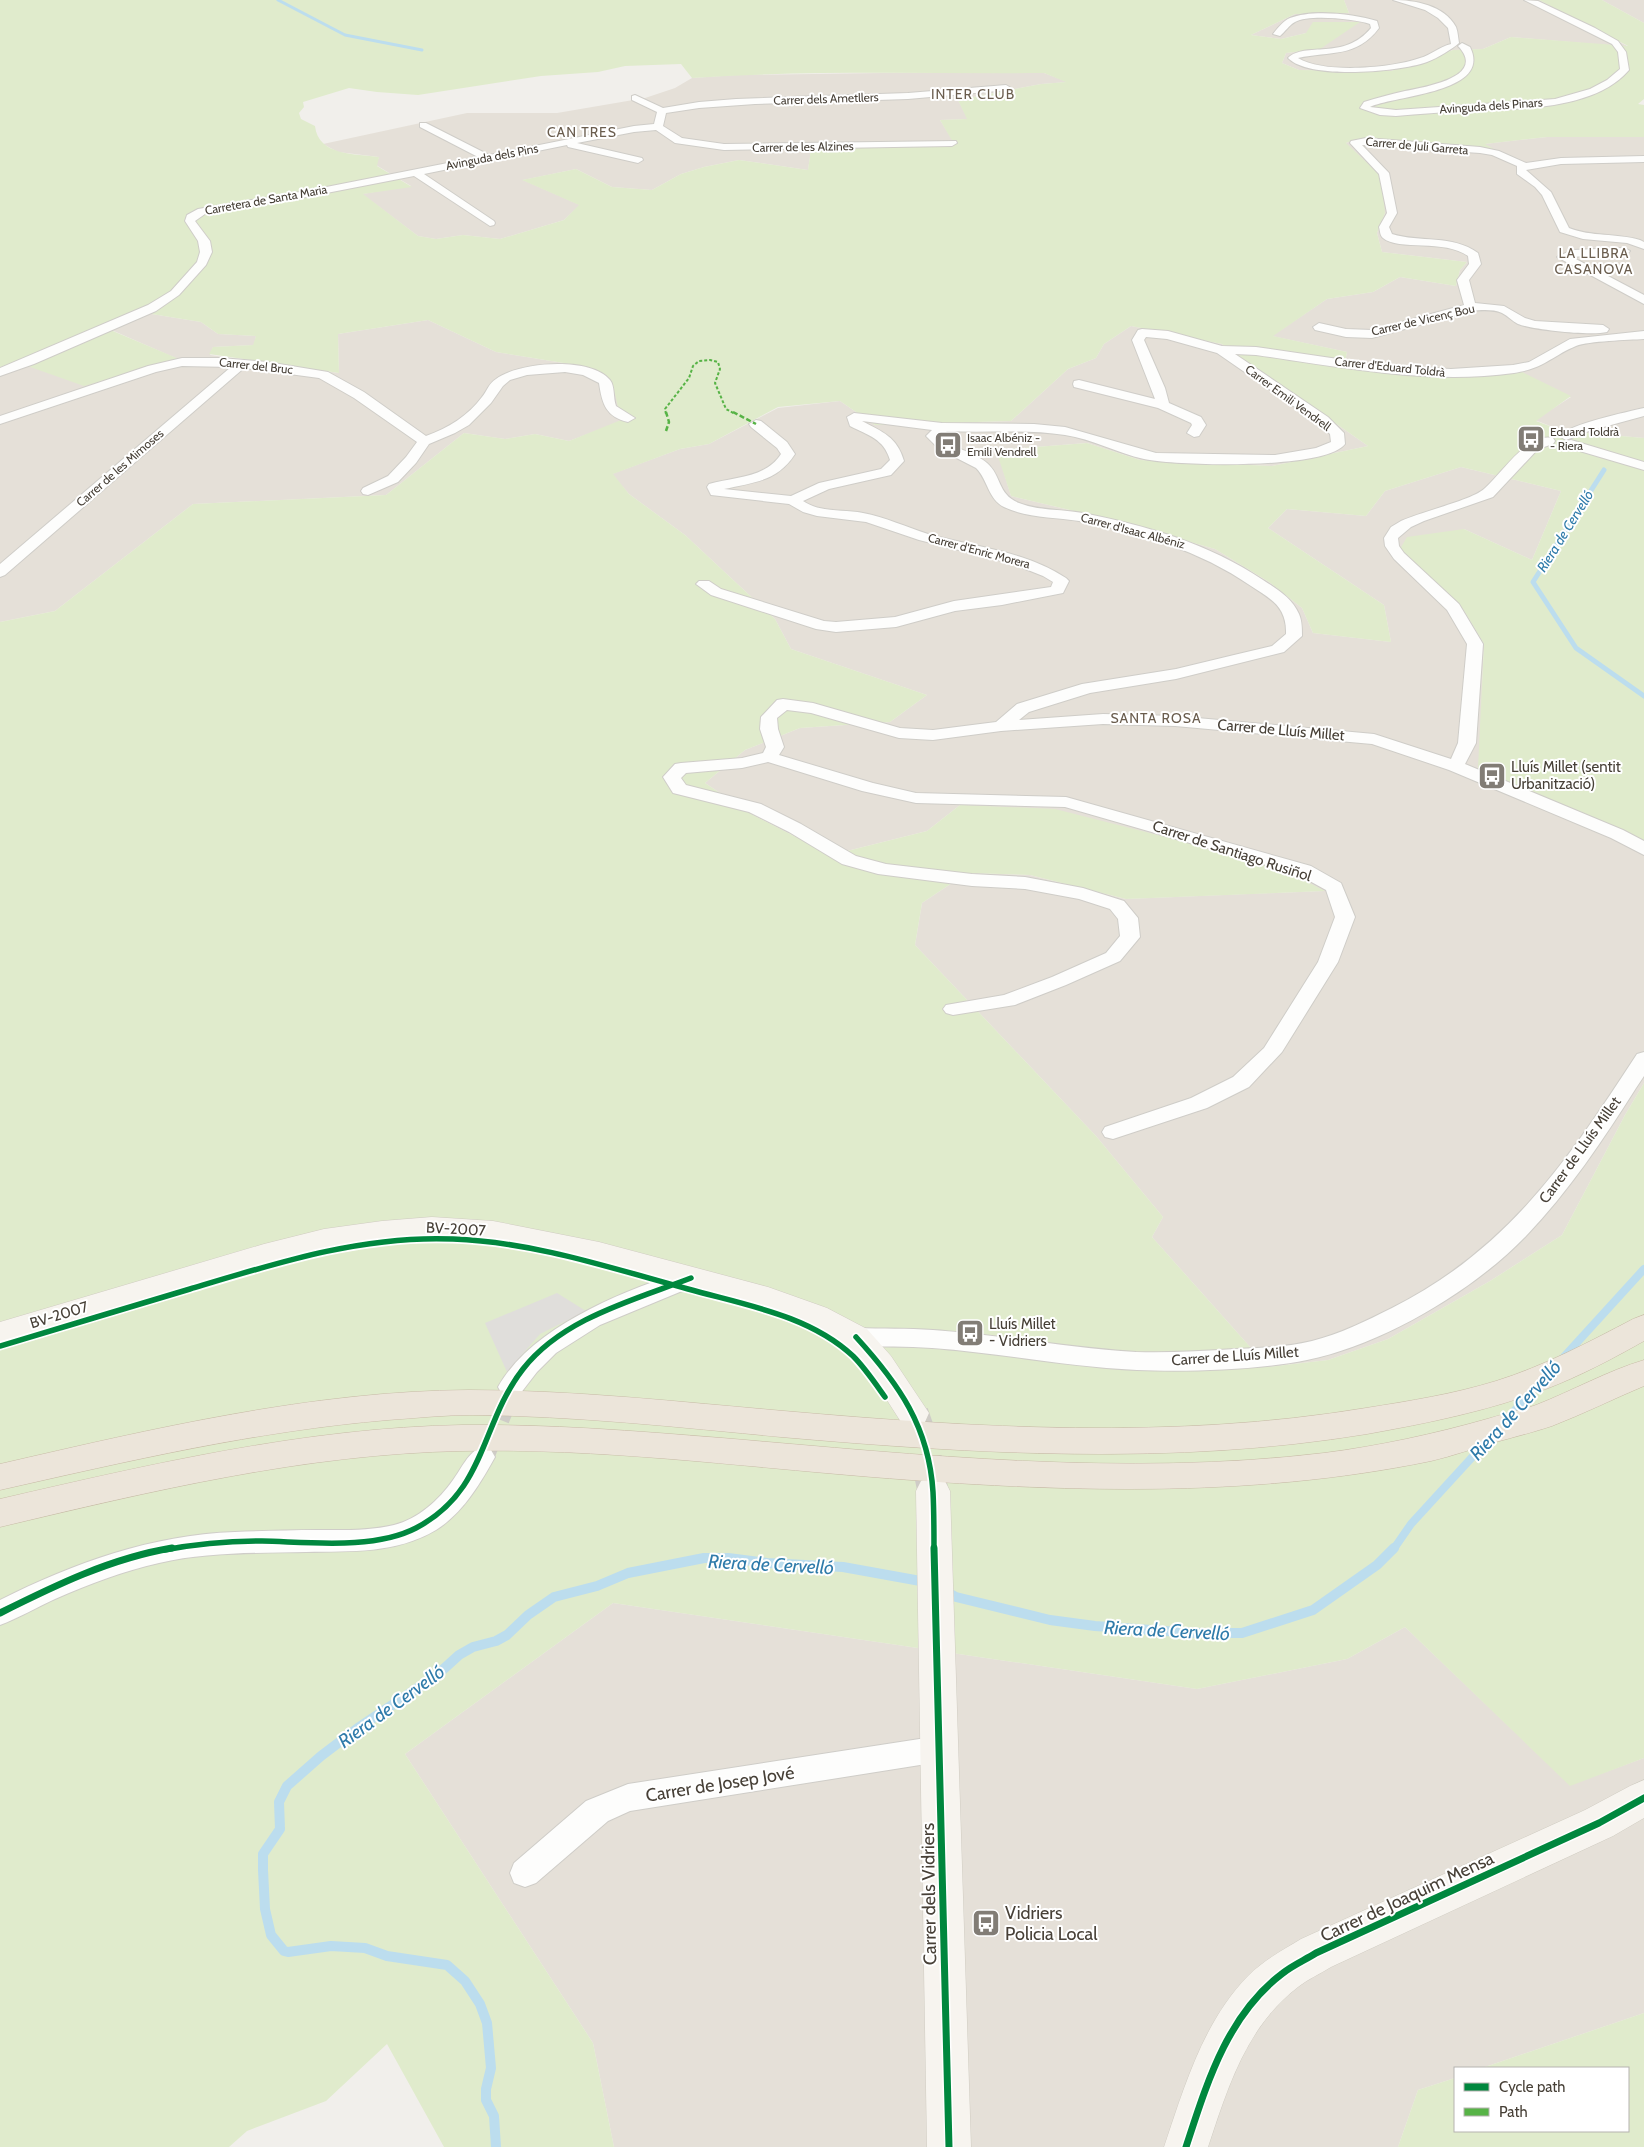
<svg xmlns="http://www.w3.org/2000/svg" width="1644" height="2147" font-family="Cabin,sans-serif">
  <rect width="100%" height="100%" fill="#f1efeb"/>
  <path fill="#e5e0d8" d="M1344,0H1539L1629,47L1511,37L1483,49L1453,50L1391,71L1299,70L1282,63L1286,53L1320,49L1306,33L1281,39L1251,35L1295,14L1349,13Z
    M1602,0H1644V23Z
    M882,73H1044L1068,82L1041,84L958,100L968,119L940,120L955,144L811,150L808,170L739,160L704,167L681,174L652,190L612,187L576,169L523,180L580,205L564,220L500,239L463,235L436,239L418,236L362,194L411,186L376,165L379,157L338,152L323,144L467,113H557L645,98L675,88L692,78L736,75Z
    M1547,137H1644V438L1563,431L1535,420L1571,397L1344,366L1347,352L1272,336L1327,299L1373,292L1400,277L1456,286L1460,270L1467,262L1382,252L1377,233L1385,213L1346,143L1356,139L1416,145L1492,149L1484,144Z
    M133,311L201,322L218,334L256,336L254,345L213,347L210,355L339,373L338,334L428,320L496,352L576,365L613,381L622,421L569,441L535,434L505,439L464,433L386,495L193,504L55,611L0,622V367L16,362L178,359L100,325Z
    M1131,326L1222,344L1368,446L1272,466L1140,460L1087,443L997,450L1011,496L1116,521L1215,549L1269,582L1302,608L1313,633L1391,642L1384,605L1268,528L1287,509L1366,516L1385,491L1461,467L1561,491L1532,560L1464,529L1414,565L1463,609L1484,644L1482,689L1644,842V1083L1625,1115L1562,1235L1490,1281L1388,1339L1328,1360L1268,1367L1152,1237L1163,1217L1096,1136L915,945L922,903L967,873L1030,875L1126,899L1324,891L960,805L927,831L831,855L753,815L705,783L745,750L800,728L890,722L927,695L791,649L775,619L685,535L629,494L612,474L680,449L709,444L778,408L840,401L875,425L1011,421L1068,369L1096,358L1104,344Z
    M613,1603L1197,1689L1347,1659L1405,1627L1570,1785L1644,1758V2013L1482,2068H1455V2078L1418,2090L1398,2147H614L593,2043L405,1754Z"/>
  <path fill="#e0ebcc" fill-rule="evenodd" d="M0,0H1344L1349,13L1295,14L1251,35L1281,39L1306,33L1313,22H1360L1320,49L1286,53L1282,63L1299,70L1391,71L1453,50L1483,49L1511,37L1628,46L1539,0H1602L1644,23V99L1638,104L1644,105V137H1547L1485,144L1494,149L1356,139L1346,143L1381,176L1385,213L1377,233L1382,252L1467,262L1460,270L1456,286L1400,277L1373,292L1327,299L1273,336L1347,352L1344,366L1422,376L1522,372L1571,396L1536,421L1563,431L1644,438V842L1478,768L1484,644L1463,609L1400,549L1407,537L1464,529L1532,560L1561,491L1461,467L1385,491L1366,516L1287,509L1268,528L1384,605L1391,642L1313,633L1302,608L1269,582L1215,549L1116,521L1011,496L996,450L1087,443L1140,460L1272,466L1368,446L1222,344L1131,326L1104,344L1096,358L1068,369L1011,421L875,425L840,401L778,407L709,444L680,449L613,474L629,494L685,535L775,619L791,649L927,695L890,722L800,728L745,750L705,783L753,815L831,855L927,831L960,805L1055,809L1272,864L1325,891L1126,899L1030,875L967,873L922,903L915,945L1096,1136L1163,1217L1152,1237L1268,1367L1328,1360L1388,1339L1490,1281L1562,1235L1625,1115L1644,1083V1758L1570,1786L1405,1627L1347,1659L1197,1689L613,1603L405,1754L593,2043L614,2147H444L387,2044L326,2101L247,2131L229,2147H0V622L55,611L193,504L386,495L464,433L505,439L535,434L569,441L621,420L612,381L576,365L496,352L428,320L338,334L339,373L209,354L213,347L253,345L256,336L218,334L201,322L133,311L101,326L179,359L84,386L16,362L0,367ZM681,64L692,78C809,70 927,74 1044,73L1066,82L1041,84L958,100L967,119L940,120L954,144L811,149L808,170L739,160L704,167L681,174L652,190L612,187L576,169L522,180L579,205L564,220L500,239L463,235L436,239L418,236L363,194L412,187L377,166L379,157C356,154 318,156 315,126L301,119L299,113L304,107L303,102L349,88L377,92L418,95L541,76L598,72L625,66Z
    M1644,2013V2147H1398L1418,2090L1455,2078V2131H1628V2068H1482Z"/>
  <path fill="#e0dedb" d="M557,1293L586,1311L540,1334L507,1372L485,1323Z"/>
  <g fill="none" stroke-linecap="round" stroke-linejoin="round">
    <path stroke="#bcddee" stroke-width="3" d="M278,0L345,35L422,50"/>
    <path stroke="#bcddee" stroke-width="5" d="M1604,470L1533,582L1576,648L1644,696"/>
    <path stroke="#bcddee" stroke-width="8" d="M1562,1359L1644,1269
      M1508,1418L1534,1389
      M1393,1550L1411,1524L1487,1441"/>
    <path stroke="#bcddee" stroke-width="10" d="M947,1592L956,1597L1050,1620L1095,1626L1193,1633H1242L1313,1610L1377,1565L1394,1548
      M496,2147L494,2116L486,2100V2089L491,2068L487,2023L480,2004L465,1981L447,1965L387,1956L365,1948L331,1946L288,1952L284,1951L271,1935L265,1909L263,1870V1854L280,1829L279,1802L287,1786L321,1756L358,1728L437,1675L459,1655L473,1647L496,1641L507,1635L528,1615L554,1597L597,1586L628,1573L704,1558H728L767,1563L843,1567L926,1582"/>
    <path stroke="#cfccc7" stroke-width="24" stroke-dasharray="24 12" stroke-linecap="butt" d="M484,1452L510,1388"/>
    <path stroke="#cfccc7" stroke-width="31" stroke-dasharray="31 16" stroke-linecap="butt" d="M913,1413L923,1442L933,1491"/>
    <g stroke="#cfcdc8" stroke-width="2">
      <path id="street" d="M1393,0C1415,0 1444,5 1456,27C1458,32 1458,38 1459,43C1452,49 1438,58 1427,62C1399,72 1309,80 1288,58C1305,41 1344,61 1371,28L1370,24C1355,19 1309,14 1295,22C1289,25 1285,32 1280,36L1273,34C1277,29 1283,21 1290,18C1312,9 1355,14 1377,21L1379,28C1357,58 1330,51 1298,58C1324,74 1392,68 1420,58C1431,55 1439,47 1451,44L1448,28L1438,18L1425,10Z
        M1524,0L1538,1L1595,28L1618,41L1626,52L1629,70C1594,111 1515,109 1465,111C1442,112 1419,114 1396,116L1380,115L1360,108L1364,102C1377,98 1391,94 1405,91C1424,87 1488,77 1458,46L1462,43L1470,47C1493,93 1395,95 1370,107L1396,110L1555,99L1590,89L1607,80L1620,69L1618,52L1612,44Z
        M1006,85L1011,88L1009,90L908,99L755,104L699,108L666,113L663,126L682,138L724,144L956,141L957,143L952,146L724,150L675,143L656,130L634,132L577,143L642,158L643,160L638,163L568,147L567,145L424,174L494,221L495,223L494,225L490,226L414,176L306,197L205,214L195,221L210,241L212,252L206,265L179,295L156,311L34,364L0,376V368L148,305L171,291L197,262L200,252L198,241L185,221L187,215L198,209L306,191L478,157L420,127V123H426L489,155L634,126L654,124L657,112L632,100V96L635,95L663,108L699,102L736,99L908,93Z
        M1366,138L1480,147L1499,151L1526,163L1561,158L1644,156V162L1561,164L1526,170L1551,192L1569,228C1591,237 1617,233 1640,240L1644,242V249L1627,243L1583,239L1560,232L1542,195L1535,187L1517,174V166L1492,155L1480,153L1362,145L1389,173L1397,213L1389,227L1392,234C1420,243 1452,234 1478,253L1481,264L1469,280L1475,303L1504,306L1525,318L1535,321L1603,325L1609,329L1607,332C1591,336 1534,330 1518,324C1512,321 1508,316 1502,313C1493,309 1481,310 1471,311L1372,338L1346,337L1315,330L1313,327L1319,323L1346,329L1372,330L1464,305L1457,280L1469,264L1468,256C1445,239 1398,251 1383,238C1380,236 1380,230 1379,227L1387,213L1379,174L1350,143L1351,141Z
        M1624,248L1630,251L1628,253L1572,257L1644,295V304L1557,257L1572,250Z
        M1142,329L1168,331L1222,346L1256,347L1379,365L1451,369L1513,365L1529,362L1570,339L1644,331V339C1628,340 1589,341 1576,346C1552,356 1543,369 1514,373C1428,385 1341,367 1256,355L1235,354L1328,417L1344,433L1345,444C1326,470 1176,466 1144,459C1117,453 1092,439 1065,435C1026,429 986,433 947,431L941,436C954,450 973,451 987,463C1002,476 997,494 1019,503C1039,511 1062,509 1083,513C1147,526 1208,543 1263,580C1277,589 1292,598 1299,614C1302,621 1302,628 1302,636L1284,652L1176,679L1090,693L1029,712L1019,720L1103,714L1175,716L1374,734L1451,759L1458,743L1467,644L1447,610L1394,559L1385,546L1384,538L1391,527L1401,521C1420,512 1472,500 1484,489C1502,474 1527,432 1553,438L1555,441L1553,444L1538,449L1493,497L1424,521L1411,527L1398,538L1399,546L1404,553L1459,604L1483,644L1476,743L1465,764L1623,830L1644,841V855L1611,838L1449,770L1372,744L1175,726L1103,724L1001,731L933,740L899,738L811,713L787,710L777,718L778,729L784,747L779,755L873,783L916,793L1066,797L1311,866L1341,883L1355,917L1338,962L1282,1052L1249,1087L1207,1108L1113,1139L1105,1137L1102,1132L1105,1127L1191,1098L1233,1077L1264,1048L1318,962L1335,917L1326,890L1297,874L1065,807L916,803L862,791L768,762L742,768L686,773L681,778L686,785L761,804L801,824L856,856L886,864L972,874L1025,877L1083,888L1124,901L1138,918L1140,937L1120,961L1066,985L1015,1005L953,1015L946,1013L943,1009L946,1005L1004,995L1052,977L1106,953L1120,936L1118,919L1110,909L1079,899L1025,889L972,886L878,874L842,864L789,832L749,812L673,793L663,777L675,764L681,763L742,758L763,753L766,747L760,729L761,717L777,700L783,699L813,703L900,728L933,730L996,722L1017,704L1082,684L1176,669L1234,655L1272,646L1286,634C1287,607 1271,599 1251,586C1199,550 1140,533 1079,521C1054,517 1027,518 1004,507C988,499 988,480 976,468L939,449L926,436L932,430L862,421C883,432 897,437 904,461L891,475L829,489L803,501C821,513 843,509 863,513C885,517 906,527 928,534C975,547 1025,551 1066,578L1069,581L1063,593L1002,605L955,611L896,627L836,632L816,629L711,595L696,584L699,581H709L721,589L824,621L836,622L895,617L954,601L1051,587L1053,582L1043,576L1010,563L919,540L866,522L817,516L803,512L789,504L711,495L707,487L709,484C734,477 766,478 781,454L777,448L751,427L749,424L756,420L761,421L787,442L795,454C777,482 754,482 724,489L791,496L819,483L881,469L890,460C884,439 868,435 850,426L847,417L854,413L942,423L1034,424L1065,427L1156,453L1275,455L1316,448L1331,442L1330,434L1318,423L1217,353L1167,339L1146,337L1144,340L1165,388L1169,403L1201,417L1206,425L1199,436L1194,437L1187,433L1192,425L1191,423L1158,408L1074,387L1073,384L1074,381L1079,380L1155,399L1132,340L1138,330Z
        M182,358H221L267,362L328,372L364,392L426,436C448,428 468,416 482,397C487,391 489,383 496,379C518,362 590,356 610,380C615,386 613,398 616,406L635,418L628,422C606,417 602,404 599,383L583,375L565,372L527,375L510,380L503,386L491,403L469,425L455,433L429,444L416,463L398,482L368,495L363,494L361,491L363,488L388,476L406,457L417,442L354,398L319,378L244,368L5,575L0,577V564L231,367L182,366L156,372L0,424V416L148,366Z
        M1644,408V416L1589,431L1566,440L1559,436C1569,424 1627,412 1644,408Z
        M1571,440L1644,462V470L1566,447L1564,444L1566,441Z
        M1644,1052V1076L1636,1088C1603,1140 1569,1191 1526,1236C1473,1291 1382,1345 1307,1360C1257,1370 1188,1372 1137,1370C1068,1367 1001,1353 932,1348C907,1346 881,1347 856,1346L847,1343L844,1337L847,1331L856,1328C882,1329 907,1328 933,1330C1001,1335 1068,1348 1136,1352C1169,1353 1202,1351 1235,1349C1261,1348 1287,1347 1312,1341C1340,1334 1366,1321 1392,1308C1509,1249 1567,1161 1637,1054Z
        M691,1269L699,1272L703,1278L699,1284L600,1325L556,1353L537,1372L520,1394L511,1396L502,1394L498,1387C532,1326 627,1289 691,1269Z
        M482,1447L491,1450L495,1457C480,1484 463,1513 436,1530C396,1554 351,1551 306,1552C257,1553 207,1552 159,1563C123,1571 89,1584 55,1599C37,1607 19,1618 0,1625V1600C74,1563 151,1535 235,1532C263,1531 291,1530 318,1530C343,1530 369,1531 394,1525C418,1519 439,1500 453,1480C462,1468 468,1452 482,1447Z
        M939,1736L949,1740L954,1749L949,1758L939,1762L630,1811L608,1821L536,1883L525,1887L514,1883L510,1873L514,1863L586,1801L628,1784Z"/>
    </g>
    <g stroke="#d0ccc2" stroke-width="1">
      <path id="secondary" d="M432,1217L493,1221L599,1242L768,1287L827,1308L867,1329L891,1356L929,1413L925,1422L913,1426L901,1422L869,1372L845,1345L805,1324L760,1307L599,1264L493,1241L432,1237L382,1241L324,1251L266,1265L0,1346V1322L264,1244L324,1229L382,1221Z
        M933,1477L945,1481L950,1491L971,2147H927L916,1491L921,1481Z
        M1644,1780V1818L1613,1836L1331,1967C1320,1974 1308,1979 1298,1987C1246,2027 1228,2087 1208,2147H1164C1184,2088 1203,2022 1248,1976C1264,1960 1283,1950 1301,1939L1585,1810L1630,1786Z"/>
    </g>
    <g stroke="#c8bba7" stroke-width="1">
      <path id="highway" d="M1644,1315V1341C1612,1359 1580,1376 1546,1389C1488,1411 1428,1423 1367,1434C1173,1466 976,1454 781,1437C678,1427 575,1416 472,1415C444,1415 416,1418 388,1420C257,1431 128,1461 0,1490V1464C152,1429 312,1391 469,1390C574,1390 680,1402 784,1411C978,1428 1173,1440 1366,1408C1410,1401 1454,1394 1496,1381C1544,1366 1589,1342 1633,1319Z
        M1644,1360V1386C1613,1399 1583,1414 1552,1426C1534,1432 1514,1437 1496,1442C1474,1448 1453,1456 1431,1461C1247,1499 1058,1492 872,1477C736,1466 599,1448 462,1451C305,1454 152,1491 0,1527V1499C152,1464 305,1428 462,1425C549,1424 635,1431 722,1438C921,1455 1124,1477 1324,1453C1379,1446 1434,1434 1487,1419C1503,1414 1520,1411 1536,1405C1572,1391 1607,1371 1644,1360Z"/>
    </g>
    <use href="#street" fill="#fdfdfc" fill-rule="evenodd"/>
    <use href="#secondary" fill="#f7f4ef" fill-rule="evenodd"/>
    <use href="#highway" fill="#ece5da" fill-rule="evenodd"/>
    <path stroke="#57b346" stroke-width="2" stroke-dasharray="3 2" stroke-linecap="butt" d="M666,414L665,409L689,378L693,366L699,361L710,360L718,362L720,369L715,383L726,409L735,414"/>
    <path stroke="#57b346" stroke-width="2.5" stroke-dasharray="5 2.5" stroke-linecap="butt" d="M733,412L756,424
      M666,431L669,422L666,412"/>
    <g stroke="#fff" stroke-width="9">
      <path id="cycleway-far1" d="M856,1337C899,1384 929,1427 933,1492C934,1511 934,1531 934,1550
        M0,1346C63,1327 127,1308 190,1289C276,1263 363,1235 453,1239C534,1242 611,1268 688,1289C745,1305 809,1315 853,1356C865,1368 875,1383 885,1397
        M164,1550C196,1544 230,1541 262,1541C308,1542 374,1550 416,1528C487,1491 480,1424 523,1369C563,1318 634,1300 691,1278"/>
    </g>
    <g stroke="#fff" stroke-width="10">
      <path id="cycleway" d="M934,1548L949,2147
        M0,1613C54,1586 111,1558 172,1548
        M1186,2147C1207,2083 1227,2015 1283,1973C1293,1965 1305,1960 1316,1953L1599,1823L1644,1798"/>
    </g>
    <use href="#cycleway-far1" stroke="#00873e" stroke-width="5.5"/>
    <use href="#cycleway" stroke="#00873e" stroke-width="7"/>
  </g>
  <defs>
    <g id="bus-square" transform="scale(1.4375)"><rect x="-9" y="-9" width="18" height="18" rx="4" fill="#827d76" stroke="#fff"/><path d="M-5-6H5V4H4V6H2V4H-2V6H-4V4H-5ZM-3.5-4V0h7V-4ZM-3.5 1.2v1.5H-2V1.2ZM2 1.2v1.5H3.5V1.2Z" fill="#fff"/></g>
  </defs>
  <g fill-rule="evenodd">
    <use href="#bus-square" x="1531" y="439"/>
    <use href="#bus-square" x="948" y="445"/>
    <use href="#bus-square" x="1492" y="776"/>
    <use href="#bus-square" x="970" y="1333"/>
    <use href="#bus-square" x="986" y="1923"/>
  </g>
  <g text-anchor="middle" stroke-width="4" stroke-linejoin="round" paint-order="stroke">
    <g font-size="12" fill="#474037" stroke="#fff">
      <text transform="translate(826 99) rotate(-2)" y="4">Carrer dels Ametllers</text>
      <text transform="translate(1491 106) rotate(-4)" y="4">Avinguda dels Pinars</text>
      <text transform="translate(1417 146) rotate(5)" y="4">Carrer de Juli Garreta</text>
      <text transform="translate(803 147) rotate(-1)" y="4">Carrer de les Alzines</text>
      <text transform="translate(492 157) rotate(-11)" y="4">Avinguda dels Pins</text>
      <text transform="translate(266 200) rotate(-10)" y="4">Carretera de Santa Maria</text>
      <text transform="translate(1423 320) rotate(-13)" y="4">Carrer de Vicenç Bou</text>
      <text transform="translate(256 366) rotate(6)" y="4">Carrer del Bruc</text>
      <text transform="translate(1390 367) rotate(6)" y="4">Carrer d'Eduard Toldrà</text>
      <text transform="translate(1288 398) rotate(36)" y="4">Carrer Emili Vendrell</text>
      <text transform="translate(120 468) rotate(-41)" y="4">Carrer de les Mimoses</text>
      <text transform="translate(1133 531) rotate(15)" y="4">Carrer d'Isaac Albéniz</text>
      <text transform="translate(979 551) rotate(15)" y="4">Carrer d'Enric Morera</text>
    </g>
    <g font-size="12" fill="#474037" stroke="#fff" text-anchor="start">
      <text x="1550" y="436">Eduard Toldrà<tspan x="1550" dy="14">- Riera</tspan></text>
      <text x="967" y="442">Isaac Albéniz -<tspan x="967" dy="14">Emili Vendrell</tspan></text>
    </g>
    <g font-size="14" letter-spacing="1" fill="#6a5d4e" stroke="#fff">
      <text x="973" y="99">INTER CLUB</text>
      <text x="582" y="137">CAN TRES</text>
      <text x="1594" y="258">LA LLIBRA<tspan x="1594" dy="16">CASANOVA</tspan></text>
      <text x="1156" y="723">SANTA ROSA</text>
    </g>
    <g font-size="14" font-style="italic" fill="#2f7baa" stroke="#fff">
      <text transform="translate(1565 531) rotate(-58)" y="5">Riera de Cervelló</text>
    </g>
    <g font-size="15" fill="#474037" stroke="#fff">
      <text transform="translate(1281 730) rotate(5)" y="5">Carrer de Lluís Millet</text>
      <text transform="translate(1232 851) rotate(18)" y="5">Carrer de Santiago Rusiñol</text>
      <text transform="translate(1580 1150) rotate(-54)" y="5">Carrer de Lluís Millet</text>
      <text transform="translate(456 1229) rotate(3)" y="5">BV-2007</text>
      <text transform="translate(59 1315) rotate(-17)" y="5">BV-2007</text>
      <text transform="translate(1235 1356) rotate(-4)" y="5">Carrer de Lluís Millet</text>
    </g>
    <g font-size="15" fill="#474037" stroke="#fff" text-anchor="start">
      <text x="1511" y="772">Lluís Millet (sentit<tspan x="1511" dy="17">Urbanització)</tspan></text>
      <text x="989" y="1329">Lluís Millet<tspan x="989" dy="17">- Vidriers</tspan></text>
    </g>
    <g font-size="18" fill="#474037" stroke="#fff">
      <text transform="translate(720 1784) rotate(-9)" y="6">Carrer de Josep Jové</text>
      <text transform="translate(929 1894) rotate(-91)" y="6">Carrer dels Vidriers</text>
      <text transform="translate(1407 1897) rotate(-25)" y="6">Carrer de Joaquim Mensa</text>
    </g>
    <g font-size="18" fill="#474037" stroke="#fff" text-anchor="start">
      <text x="1005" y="1919">Vidriers<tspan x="1005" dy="21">Policia Local</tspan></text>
    </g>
    <g font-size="19" font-style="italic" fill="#2f7baa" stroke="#fff">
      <text transform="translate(1515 1410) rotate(-48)" y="7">Riera de Cervelló</text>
      <text transform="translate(771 1564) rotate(3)" y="7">Riera de Cervelló</text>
      <text transform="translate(1167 1630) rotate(3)" y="7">Riera de Cervelló</text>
      <text transform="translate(391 1706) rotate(-36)" y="7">Riera de Cervelló</text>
    </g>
  </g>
  <rect x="1454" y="2067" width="175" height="65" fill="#ffffff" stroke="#b5b3af"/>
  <rect x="1464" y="2083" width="25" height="8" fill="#00873e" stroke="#b5b3af"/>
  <text x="1499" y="2092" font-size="15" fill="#474037">Cycle path</text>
  <rect x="1464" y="2108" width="25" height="8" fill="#57b346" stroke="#b5b3af"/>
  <text x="1499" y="2117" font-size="15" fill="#474037">Path</text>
</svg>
